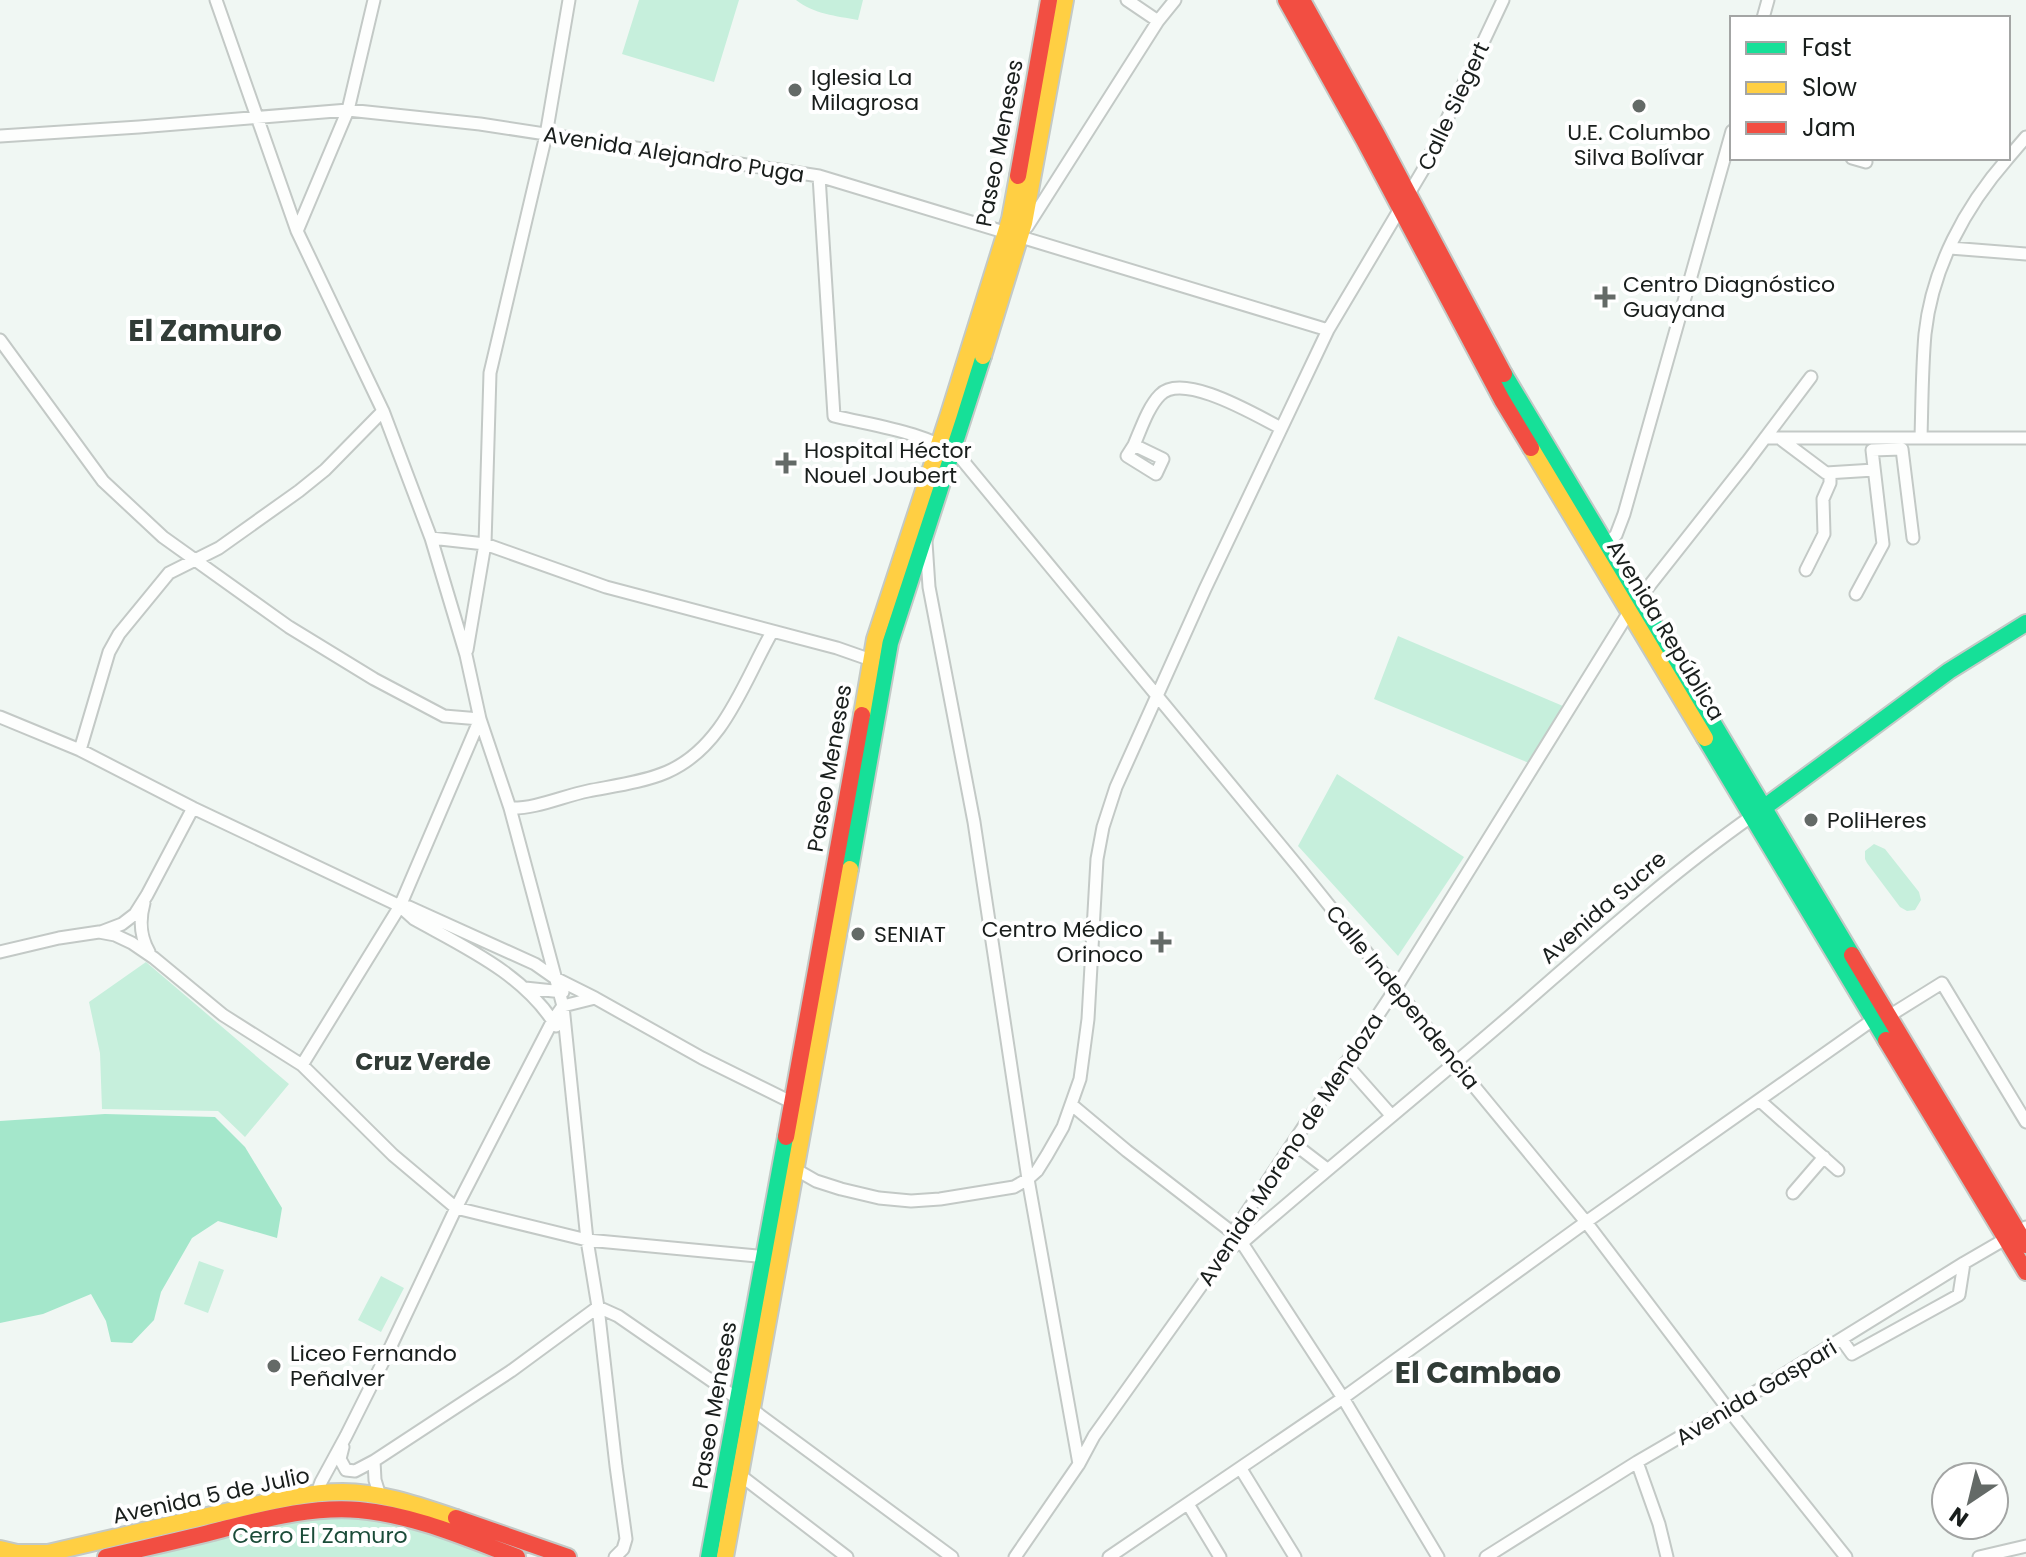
<svg xmlns="http://www.w3.org/2000/svg" width="2026" height="1557" font-family="Poppins,sans-serif">
  <rect width="100%" height="100%" fill="#f0f7f3"/>
  <path fill="#c6efdc" d="M639,0H739L714,82L622,54Z
    M796,0H863L858,20C836,16 814,14 796,0Z
    M1398,636L1570,709L1534,765L1374,699Z
    M1337,774L1464,857L1398,956L1298,846Z
    M1874,844L1885,849L1919,892L1921,900L1915,910L1907,911L1900,907L1867,863L1865,859V851Z
    M146,962L289,1084L245,1137L218,1111L102,1109L100,1053L89,1002Z
    M199,1261L224,1270L208,1313L184,1304Z
    M381,1276L404,1288L381,1332L358,1320Z
    M366,1514L508,1557H132L243,1524Z"/>
  <path fill="#a4e7cb" d="M105,1114L215,1117L245,1147L282,1208L277,1238L218,1221L192,1238L161,1292L154,1320L132,1343L111,1342L106,1321L91,1294L43,1314L0,1323V1121Z"/>
  <g fill="none" stroke-linecap="round" stroke-linejoin="round">
    <g stroke="#c3c9c6" stroke-width="15">
      <path id="street" d="M216,0L297,231L383,411L431,538L466,655L480,719L510,808L563,1006L587,1240L598,1307L616,1466L626,1539L623,1549L615,1557
        M1127,0L1158,21
        M1763,18L1768,0
        M0,136L139,127L348,110L480,124L819,176L1328,330
        M1852,158L1866,162
        M2008,158L2026,137
        M819,176L834,416C875,426 925,432 959,456L1300,869L1455,1063L1586,1222L1728,1409L1846,1557
        M1027,227L1158,21L1175,0
        M297,231L348,110L374,0
        M1950,248L2026,254
        M0,340L103,481L163,537L289,627L374,679L444,716L480,719L400,906L302,1065
        M1765,438H2026
        M1921,438C1922,403 1922,368 1925,334C1932,268 1965,207 2008,158
        M1782,440L1826,473L1874,470
        M1134,445C1141,429 1148,407 1160,395C1183,371 1257,416 1281,428
        M1134,445L1163,459L1156,474L1127,456Z
        M431,538L485,544L606,587L837,648L877,662
        M926,542L929,587L974,822L1028,1179L1079,1464
        M1601,549L1616,535L1624,514L1732,131
        M1806,570L1824,534L1823,499L1830,483V473
        M1856,594L1883,544L1872,450L1902,449L1913,538
        M1638,600L1747,462L1811,377
        M467,650L485,544L490,373L546,135L569,0
        M0,717L80,750L193,808L400,906L409,907L535,964L555,978L595,998L702,1058L787,1100L792,1105
        M80,750L109,652L119,634L169,573L219,548L299,491L325,470L383,411
        M510,808C536,809 563,796 588,791C613,786 644,782 667,772C724,747 743,683 772,632
        M144,903C139,921 140,936 149,952
        M404,910L414,919C466,948 524,974 556,1026
        M101,932L122,924L135,914L147,895L193,808
        M0,952L59,938L99,932L115,935L132,943L154,958L223,1015L302,1065L393,1155L456,1208L587,1240L757,1256L762,1259
        M525,988L563,992
        M1889,1016L1942,983L2026,1122
        M1345,1063L1391,1115
        M1759,1100L1838,1170
        M1072,1105L1127,1151L1233,1233L1242,1243L1343,1398L1438,1557
        M1293,1143L1327,1169
        M795,1169L816,1181L841,1189L879,1198L911,1201L940,1199L1014,1187L1028,1179L1037,1171L1047,1155L1063,1127L1080,1079L1088,1019L1097,859L1103,827L1116,787L1205,589L1328,330L1423,170L1503,0
        M1793,1193L1824,1157
        M1228,1248L1242,1243C1328,1168 1417,1096 1503,1022C1585,951 1664,878 1752,816
        M1842,1340L1852,1354L1959,1295L1964,1263
        M343,1447L340,1459L346,1470L355,1471L374,1461
        M1637,1462L1659,1524L1667,1557
        M1241,1469L1295,1557
        M740,1475L847,1557
        M317,1493L321,1482L346,1436L391,1346L456,1208L553,1020L563,1006L595,998
        M380,1496L375,1480L374,1461L511,1371L598,1307L618,1316L738,1399L952,1557
        M1188,1504L1220,1557
        M1015,1557L1079,1464L1094,1436L1228,1248L1233,1233L1396,988L1629,612
        M1109,1557L1343,1398L1586,1222L1874,1019
        M1486,1557L1637,1462L1728,1409L1964,1263L2026,1227
        M1979,1557L2026,1546"/>
    </g>
    <g stroke="#c3c9c6" stroke-width="20">
      <path id="fast" d="M1504,374L1852,955
        M1705,738L1886,1040
        M1754,815L1949,671L2026,623
        M850,869L890,643L983,356
        M709,1557L786,1137"/>
    </g>
    <g stroke="#c3c9c6" stroke-width="20">
      <path id="slow" d="M983,356L1024,223L1065,0
        M1531,448L1705,738
        M862,715L875,639L949,414L1010,219L1018,176
        M0,1549L17,1553H48C104,1540 160,1527 216,1514C257,1505 300,1492 343,1492C381,1492 420,1506 456,1518
        M725,1557L850,869"/>
    </g>
    <g stroke="#c3c9c6" stroke-width="20">
      <path id="jam" d="M1286,0L1364,140L1502,400L1531,448
        M1302,0L1376,133L1504,374
        M1018,176L1049,0
        M1852,955L2026,1245
        M1886,1040L2026,1272
        M786,1137L862,715
        M456,1518L568,1557
        M106,1557C144,1548 182,1540 220,1530C265,1519 312,1506 359,1510C414,1515 466,1538 517,1557"/>
    </g>
    <use href="#street" stroke="#fdfefd" stroke-width="11"/>
    <use href="#fast" stroke="#16e098" stroke-width="16"/>
    <use href="#slow" stroke="#ffcf43" stroke-width="16"/>
    <use href="#jam" stroke="#f24e42" stroke-width="16"/>
  </g>
  <g fill="#646a67" stroke="#fff" stroke-width="3">
    <circle cx="795" cy="90" r="8"/>
    <circle cx="1639" cy="106" r="8"/>
    <path d="M1601 285h8v8h8v8h-8v8h-8v-8h-8v-8h8z"/>
    <path d="M782 451h8v8h8v8h-8v8h-8v-8h-8v-8h8z"/>
    <circle cx="1811" cy="820" r="8"/>
    <circle cx="858" cy="934" r="8"/>
    <path d="M1157 930h8v8h8v8h-8v8h-8v-8h-8v-8h8z"/>
    <circle cx="274" cy="1366" r="8"/>
  </g>
  <g text-anchor="middle" stroke-width="8" stroke-linejoin="round" paint-order="stroke">
    <g font-size="22" fill="#191e1c" stroke="#fff" text-anchor="start">
      <text x="811" y="85">Iglesia La<tspan x="811" dy="25">Milagrosa</tspan></text>
      <text x="1639" y="140" text-anchor="middle">U.E. Columbo<tspan x="1639" dy="25">Silva Bolívar</tspan></text>
      <text x="1623" y="292">Centro Diagnóstico<tspan x="1623" dy="25">Guayana</tspan></text>
      <text x="804" y="458">Hospital Héctor<tspan x="804" dy="25">Nouel Joubert</tspan></text>
      <text x="1827" y="828">PoliHeres</text>
      <text x="1143" y="937" text-anchor="end">Centro Médico<tspan x="1143" dy="25">Orinoco</tspan></text>
      <text x="874" y="942">SENIAT</text>
      <text x="290" y="1361">Liceo Fernando<tspan x="290" dy="25">Peñalver</tspan></text>
    </g>
    <g font-size="22" fill="#191e1c" stroke="#fff">
      <text transform="translate(1453 106) rotate(-65)" y="8">Calle Siegert</text>
      <text transform="translate(999 143) rotate(-79)" y="8">Paseo Meneses</text>
      <text transform="translate(674 154) rotate(9)" y="8">Avenida Alejandro Puga</text>
      <text transform="translate(1666 630) rotate(59)" y="8">Avenida República</text>
      <text transform="translate(829 768) rotate(-80)" y="8">Paseo Meneses</text>
      <text transform="translate(1603 907) rotate(-41)" y="8">Avenida Sucre</text>
      <text transform="translate(1403 997) rotate(51)" y="8">Calle Independencia</text>
      <text transform="translate(1290 1149) rotate(-57)" y="8">Avenida Moreno de Mendoza</text>
      <text transform="translate(1756 1392) rotate(-31)" y="8">Avenida Gaspari</text>
      <text transform="translate(714 1405) rotate(-80)" y="8">Paseo Meneses</text>
      <text transform="translate(211 1495) rotate(-12)" y="8">Avenida 5 de Julio</text>
    </g>
    <g font-size="22" fill="#1b4c39" stroke="#fff">
      <text x="320" y="1543">Cerro El Zamuro</text>
    </g>
    <g font-size="24" font-weight="bold" fill="#313c37" stroke="#fff">
      <text x="423" y="1070">Cruz Verde</text>
    </g>
    <g font-size="30" font-weight="bold" fill="#313c37" stroke="#fff">
      <text x="205" y="341">El Zamuro</text>
      <text x="1478" y="1383">El Cambao</text>
    </g>
  </g>
  <rect x="1730" y="16" width="280" height="144" fill="#ffffff" stroke="#a3a5a4" stroke-width="2"/>
  <rect x="1746" y="42" width="40" height="12" fill="#16e098" stroke="#a3a5a4" stroke-width="2"/>
  <text x="1802" y="56" font-size="24" fill="#191e1c">Fast</text>
  <rect x="1746" y="82" width="40" height="12" fill="#ffcf43" stroke="#a3a5a4" stroke-width="2"/>
  <text x="1802" y="96" font-size="24" fill="#191e1c">Slow</text>
  <rect x="1746" y="122" width="40" height="12" fill="#f24e42" stroke="#a3a5a4" stroke-width="2"/>
  <text x="1802" y="136" font-size="24" fill="#191e1c">Jam</text>
  <g transform="translate(1970 1501) rotate(215)"><circle r="38" fill="#ffffff" stroke="#a3a5a4" stroke-width="2"/>
  <path d="M0-6L14 30L0 20L-14 30Z" fill="#646a67"/>
  <text y="-12" font-size="22" font-weight="bold" text-anchor="middle" fill="#191e1c">N</text>
  </g>
</svg>
